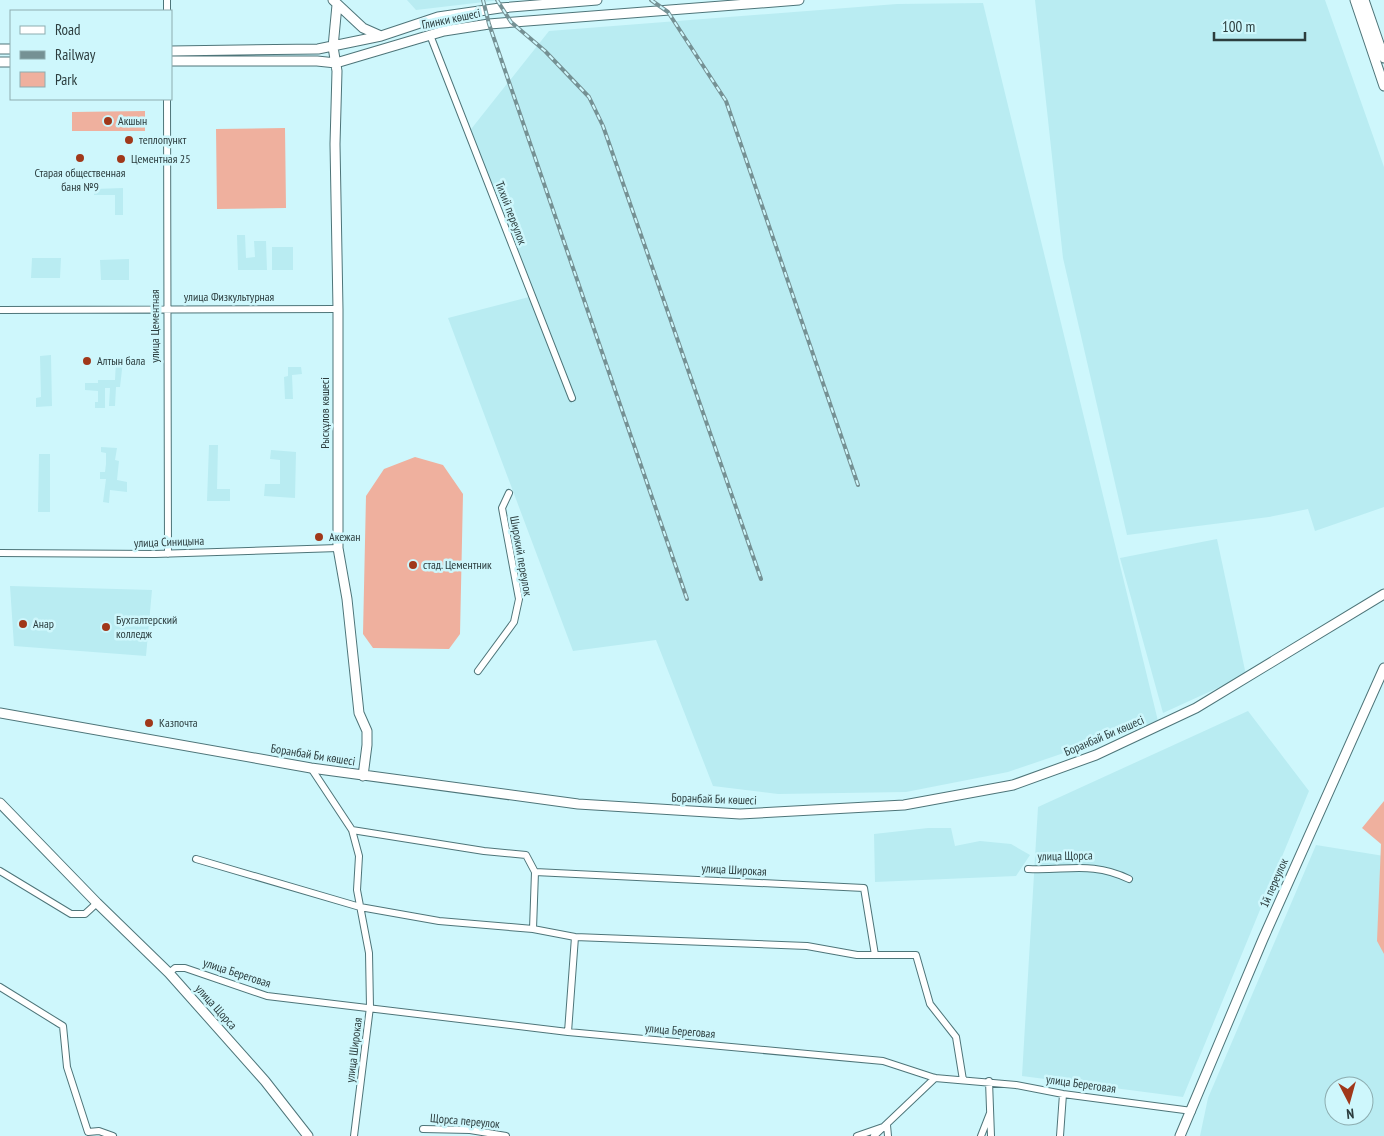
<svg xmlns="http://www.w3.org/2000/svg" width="1384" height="1136" font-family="'PT Sans Narrow',sans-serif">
  <rect width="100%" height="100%" fill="#cef7fc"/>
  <path fill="#b9ecf2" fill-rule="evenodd" d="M407,0H501L416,10Z
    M1035,0H1325L1384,167V507L1315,531L1308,509L1269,517L1127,535L1063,258Z
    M983,3L1158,721L1008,772L906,792L778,794L713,786L656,640L573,651L448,318L529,297L468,133L549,31L897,4Z
    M123,188V215H115V195H94V189Z
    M237,235H245L246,258L255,257L254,241H266L267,270H238Z
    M272,247H293V270H272Z
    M32,258H61L60,278H31Z
    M129,259V280H101L100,260Z
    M51,355L52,406L36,407V398L41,397L40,356Z
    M116,361H123L120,387H116L115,406H109L110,388H105V408H95V402H98V391L85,390V383H98V380H115Z
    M288,367H301L302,374L292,375L293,399H285L284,377L288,376Z
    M209,445H218L217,489H230V501H207Z
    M101,447L117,448L115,460L119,461L117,480L127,482V492L110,490L109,503L103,502L106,479H100V472H105L106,464V453L101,452Z
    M271,450L296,452L295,498L264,496L265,484H280V460L270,459Z
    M39,454H50V512H38Z
    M1217,539L1246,675L1163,713L1120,558Z
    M10,586L152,590L146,656L14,646Z
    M1248,711L1309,791L1183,1097L1022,1076L1038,807Z
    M928,828H951L955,846L980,841L1011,844L1030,855L1016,876L875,882L874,834Z
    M1316,845L1384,856V1136H1200L1208,1098ZM1334,1086H1364V1116H1334Z"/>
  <path fill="#efb09e" d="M145,111V131H72V112Z
    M285,128L286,208L217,209L216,129Z
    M415,457L443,465L463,494L460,634L449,649L373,648L363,634L366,496L384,469Z
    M1384,801V954L1377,941L1381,844L1362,828Z"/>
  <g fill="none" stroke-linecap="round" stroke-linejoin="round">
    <g stroke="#4e7579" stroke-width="8">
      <path id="street" d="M167,0V11
        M445,16L449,30
        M430,35L572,398
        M167,99L168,554
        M0,310L338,309
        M0,553L155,554L338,548
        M478,671L514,622L519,599L502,508L509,493
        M311,768L352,830L359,856L357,890L369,953L370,1007L354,1136
        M352,830L484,851L526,855L535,872L533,929
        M196,859L360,907L439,921L533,929L575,937L807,946L857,955H916L930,1004L956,1037L963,1080
        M1028,869C1067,871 1092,861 1129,879
        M0,871L71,914H85L97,903
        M535,872L864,888L875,955
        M169,973L175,968H185L267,996L568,1032L883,1061L935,1078L1016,1085L1063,1094L1192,1111
        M0,987L63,1026L67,1067L88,1132L99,1131L113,1136
        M568,1032L575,937
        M989,1081L991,1136
        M887,1125L888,1136
        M423,1129L470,1130L506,1136
        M857,1136L883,1127
        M874,1136L935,1078
        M981,1136L990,1113
        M1060,1136L1063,1094"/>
    </g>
    <g stroke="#4e7579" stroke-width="11">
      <path id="secondary" d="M333,0L363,28L381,36
        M1355,0L1384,86
        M1364,0L1384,58
        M337,5L333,47L337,71L335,144L338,309V548L347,599L359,713L367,731V745L363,776
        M0,49H11
        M171,51L318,49L381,36L438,17L500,8L597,0
        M171,61H317L336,63L444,31L489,24L799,0
        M0,62H11
        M0,713L311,768L578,804L740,814L904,805L1013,785L1096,755L1196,708L1384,594
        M0,803L97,903L169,973L265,1081L308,1136
        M1180,1136L1263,939L1384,668"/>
    </g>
    <use href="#street" stroke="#fff" stroke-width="6"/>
    <use href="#secondary" stroke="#fff" stroke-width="9"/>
    <g stroke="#759194" stroke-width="4">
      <path id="rail" d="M483,0L489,24L687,599
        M497,0L511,22L545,51L589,97L603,126L761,579
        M651,0L668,12L726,101L858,485"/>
    </g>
    <use href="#rail" stroke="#cef7fc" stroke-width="2" stroke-dasharray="5.5" stroke-linecap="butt"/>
  </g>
  <g fill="#a0381a" stroke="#cef7fc" stroke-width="2">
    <circle cx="108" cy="121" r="5"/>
    <circle cx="129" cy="140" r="5"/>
    <circle cx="80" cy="158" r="5"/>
    <circle cx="121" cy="159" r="5"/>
    <circle cx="87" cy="361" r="5"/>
    <circle cx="319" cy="537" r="5"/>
    <circle cx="413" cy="565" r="5"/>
    <circle cx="23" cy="624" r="5"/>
    <circle cx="106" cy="627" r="5"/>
    <circle cx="149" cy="723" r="5"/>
  </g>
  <g text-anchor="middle" stroke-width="5" stroke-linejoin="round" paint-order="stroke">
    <g font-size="12" fill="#2c3d3e" stroke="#cef7fc">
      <text transform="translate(451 19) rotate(-12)" y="4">Глинки көшесі</text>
      <text transform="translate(511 213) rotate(69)" y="4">Тихий переулок</text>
      <text x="229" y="301">улица Физкультурная</text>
      <text transform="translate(155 326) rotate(-90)" y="4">улица Цементная</text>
      <text transform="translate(325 413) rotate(-90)" y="4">Рысқұлов көшесі</text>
      <text transform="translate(169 542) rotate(-2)" y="4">улица Синицына</text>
      <text transform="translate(521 556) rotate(80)" y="4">Широкий переулок</text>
      <text transform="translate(1104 736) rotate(-23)" y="4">Боранбай Би көшесі</text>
      <text transform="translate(313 755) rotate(9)" y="4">Боранбай Би көшесі</text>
      <text transform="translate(714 799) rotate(2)" y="4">Боранбай Би көшесі</text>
      <text transform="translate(1065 856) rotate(-1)" y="4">улица Щорса</text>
      <text transform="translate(734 870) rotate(3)" y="4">улица Широкая</text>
      <text transform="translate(1274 883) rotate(-66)" y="4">1й переулок</text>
      <text transform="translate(237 973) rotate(18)" y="4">улица Береговая</text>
      <text transform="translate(216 1007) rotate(48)" y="4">улица Щорса</text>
      <text transform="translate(680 1031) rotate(5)" y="4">улица Береговая</text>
      <text transform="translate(354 1050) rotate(-83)" y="4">улица Широкая</text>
      <text transform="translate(1081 1084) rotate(8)" y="4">улица Береговая</text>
      <text transform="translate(465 1121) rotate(5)" y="4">Щорса переулок</text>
    </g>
    <g font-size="12" fill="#2c3d3e" stroke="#cef7fc" text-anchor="start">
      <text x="118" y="125">Акшын</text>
      <text x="139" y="144">теплопункт</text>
      <text x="131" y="163">Цементная 25</text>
      <text x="80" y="177" text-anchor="middle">Старая общественная<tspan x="80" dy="14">баня №9</tspan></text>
      <text x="97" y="365">Алтын бала</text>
      <text x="329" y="541">Акежан</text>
      <text x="423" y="569">стад. Цементник</text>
      <text x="116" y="624">Бухгалтерский<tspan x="116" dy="14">колледж</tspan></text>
      <text x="33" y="628">Анар</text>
      <text x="159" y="727">Казпочта</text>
    </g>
  </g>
  <rect x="10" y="10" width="162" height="90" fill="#cef7fc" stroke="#8dadb0"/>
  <rect x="20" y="26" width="25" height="8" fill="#ffffff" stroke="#8dadb0"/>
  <text x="55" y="35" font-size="15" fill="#2c3d3e">Road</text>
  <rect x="20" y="51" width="25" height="8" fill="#759194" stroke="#8dadb0"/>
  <text x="55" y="60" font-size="15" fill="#2c3d3e">Railway</text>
  <rect x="20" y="72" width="25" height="15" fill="#efb09e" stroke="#8dadb0"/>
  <text x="55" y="85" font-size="15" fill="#2c3d3e">Park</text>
  <g transform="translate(1349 1101) rotate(174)"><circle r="24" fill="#cef7fc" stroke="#8dadb0"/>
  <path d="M0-4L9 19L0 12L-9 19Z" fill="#a0381a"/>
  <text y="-8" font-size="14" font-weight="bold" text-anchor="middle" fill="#2c3d3e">N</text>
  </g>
  <path d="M1214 32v8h91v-8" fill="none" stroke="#2c3d3e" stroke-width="2.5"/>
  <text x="1222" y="32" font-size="15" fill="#2c3d3e" stroke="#cef7fc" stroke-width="4" paint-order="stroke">100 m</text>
</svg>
